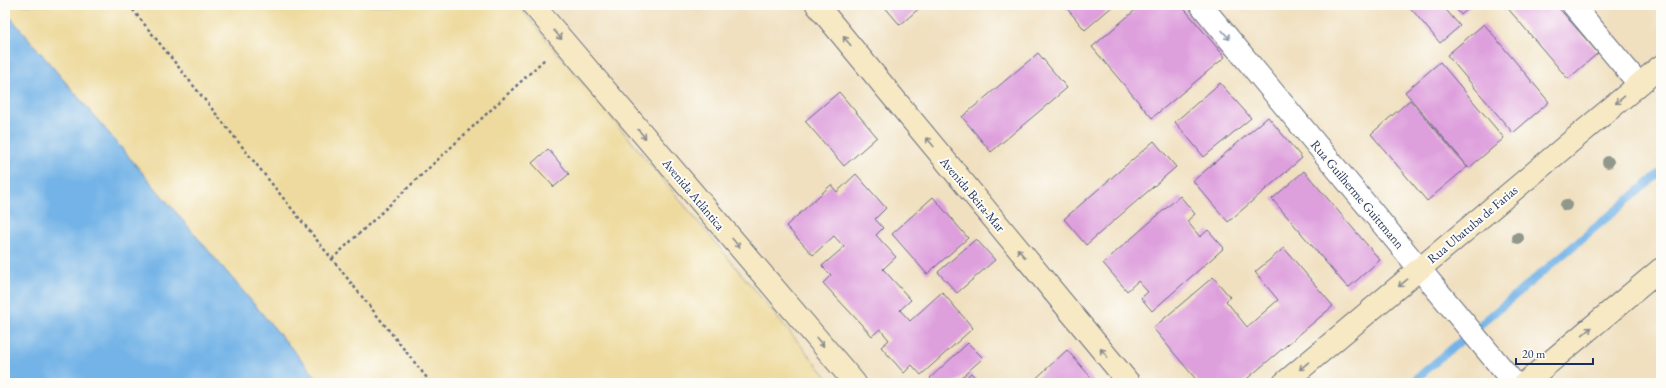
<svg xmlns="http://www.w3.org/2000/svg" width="1666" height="388" font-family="'EB Garamond',serif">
  <rect width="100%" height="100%" fill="#fdfcf7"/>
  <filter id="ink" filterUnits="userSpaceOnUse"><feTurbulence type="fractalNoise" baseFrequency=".025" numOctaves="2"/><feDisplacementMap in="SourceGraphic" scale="8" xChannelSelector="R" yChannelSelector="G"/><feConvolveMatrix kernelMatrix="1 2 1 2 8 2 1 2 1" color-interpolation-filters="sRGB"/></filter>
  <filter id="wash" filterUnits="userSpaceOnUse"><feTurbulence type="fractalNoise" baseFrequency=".012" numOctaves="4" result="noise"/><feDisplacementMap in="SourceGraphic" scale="16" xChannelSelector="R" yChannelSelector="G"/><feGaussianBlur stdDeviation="0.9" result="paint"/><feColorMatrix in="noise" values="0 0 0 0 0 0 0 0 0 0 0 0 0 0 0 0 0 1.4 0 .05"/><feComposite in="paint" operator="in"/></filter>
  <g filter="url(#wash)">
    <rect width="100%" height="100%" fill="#f0e0c0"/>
    <path fill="#eeda9e" stroke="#84847e" d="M5,5H518L832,383H321L5,11Z"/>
    <path fill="#73b3e7" stroke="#4771a2" d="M5,11L321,383H5Z"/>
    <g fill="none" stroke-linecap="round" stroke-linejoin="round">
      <path stroke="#73b3e7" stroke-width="8" d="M1411,383L1661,172"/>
    </g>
    <g id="blocks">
      <path fill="#de9fdd" d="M883,5H923L900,25Z
        M1064,5H1114L1085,30Z
        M1141,5H1181L1225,57L1152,118L1092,47Z
        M1408,5H1442L1460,26L1440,43Z
        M1453,5H1472L1461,15Z
        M1505,5H1556L1598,53L1568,79Z
        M1484,24L1549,102L1513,133L1447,55Z
        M1038,53L1067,88L991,152L962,117Z
        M1440,62L1504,138L1469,168L1405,92Z
        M1220,83L1251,118L1204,157L1175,122Z
        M839,92L877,137L844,166L805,121Z
        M1410,100L1467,167L1427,201L1371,134Z
        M1268,117L1302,158L1228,222L1193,181Z
        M1154,141L1176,167L1086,245L1064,219Z
        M548,149L569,174L554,187L532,163Z
        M1304,171L1380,260L1348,288L1272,199Z
        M856,174L886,208L875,219L883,228L876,235L896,257L883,269L911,300L900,310L910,321L942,292L973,328L921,375L912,365L904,373L881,347L889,340L880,329L872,336L823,283L831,275L822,266L844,247L834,236L813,255L786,226L831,185L837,192Z
        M1180,196L1195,214L1187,221L1200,237L1208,230L1224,248L1152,311L1141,298L1148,292L1138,281L1127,291L1103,263Z
        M933,197L968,238L927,274L892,234Z
        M976,239L995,260L957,293L938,272Z
        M1284,248L1333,306L1242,383H1199L1153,328L1213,277L1230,297L1226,301L1247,327L1278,300L1255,272Z
        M968,343L983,358L956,382L955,381L952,383H934L930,378Z
        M1067,350L1096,383H1031Z
        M971,373L980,383H961Z"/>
    </g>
  </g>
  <g filter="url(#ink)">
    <use href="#blocks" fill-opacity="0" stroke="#666d80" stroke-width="1"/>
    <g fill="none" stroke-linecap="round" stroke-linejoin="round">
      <g stroke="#666d80" stroke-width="24">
        <path id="minor" d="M1201,5L1514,383
          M1573,5L1639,84"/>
      </g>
      <g stroke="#666d80" stroke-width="24">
        <path id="secondary" d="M533,5L855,383
          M817,5L1129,383
          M1284,383L1661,66
          M1525,383L1661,269"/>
      </g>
      <path stroke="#666d80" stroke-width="2.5" stroke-dasharray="3 3" stroke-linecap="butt" d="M129,5L431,383
        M332,259L546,58"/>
      <use href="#minor" stroke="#fff" stroke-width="22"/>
      <use href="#secondary" stroke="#f7e9c3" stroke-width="22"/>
    </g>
    <g fill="#92978c">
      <circle cx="1608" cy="162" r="6"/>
      <circle cx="1566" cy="205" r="6"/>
      <circle cx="1518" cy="238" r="6"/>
    </g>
    <defs><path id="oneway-shaft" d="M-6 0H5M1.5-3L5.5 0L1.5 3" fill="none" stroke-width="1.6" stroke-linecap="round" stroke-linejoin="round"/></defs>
    <g stroke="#898c90">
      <use href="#oneway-shaft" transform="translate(558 35) rotate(49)"/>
      <use href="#oneway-shaft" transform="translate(847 41) rotate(-130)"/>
      <use href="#oneway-shaft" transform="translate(1620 100) rotate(140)"/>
      <use href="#oneway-shaft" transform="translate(642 134) rotate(50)"/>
      <use href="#oneway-shaft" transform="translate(930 142) rotate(-130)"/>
      <use href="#oneway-shaft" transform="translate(736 243) rotate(50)"/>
      <use href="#oneway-shaft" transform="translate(1021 253) rotate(-130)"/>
      <use href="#oneway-shaft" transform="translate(1403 283) rotate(140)"/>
      <use href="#oneway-shaft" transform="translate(1587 331) rotate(-40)"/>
      <use href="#oneway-shaft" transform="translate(820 342) rotate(50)"/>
      <use href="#oneway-shaft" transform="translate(1104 353) rotate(-130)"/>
      <use href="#oneway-shaft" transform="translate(1304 366) rotate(140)"/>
    </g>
    <use stroke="#8d97ae" href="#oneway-shaft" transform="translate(1226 35) rotate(50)"/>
  </g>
  <g text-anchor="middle" stroke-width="4" stroke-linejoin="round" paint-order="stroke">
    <g font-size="13" fill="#1b2f5e" stroke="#fdfcf7">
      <text transform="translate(694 194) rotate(50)" y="5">Avenida Atlântica</text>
      <text transform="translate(973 194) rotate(50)" y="5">Avenida Beira-Mar</text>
      <text transform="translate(1358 194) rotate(50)" y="5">Rua Guilherme Guittmann</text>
      <text transform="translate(1472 224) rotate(-40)" y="5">Rua Ubatuba de Farias</text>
    </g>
  </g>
  <rect width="1666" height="388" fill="none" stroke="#fdfcf7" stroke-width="20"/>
  <path d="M1516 358v6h77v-6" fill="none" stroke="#1b2f5e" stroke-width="2"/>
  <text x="1522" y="358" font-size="12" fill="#1b2f5e" stroke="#fdfcf7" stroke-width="3" paint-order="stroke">20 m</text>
</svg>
